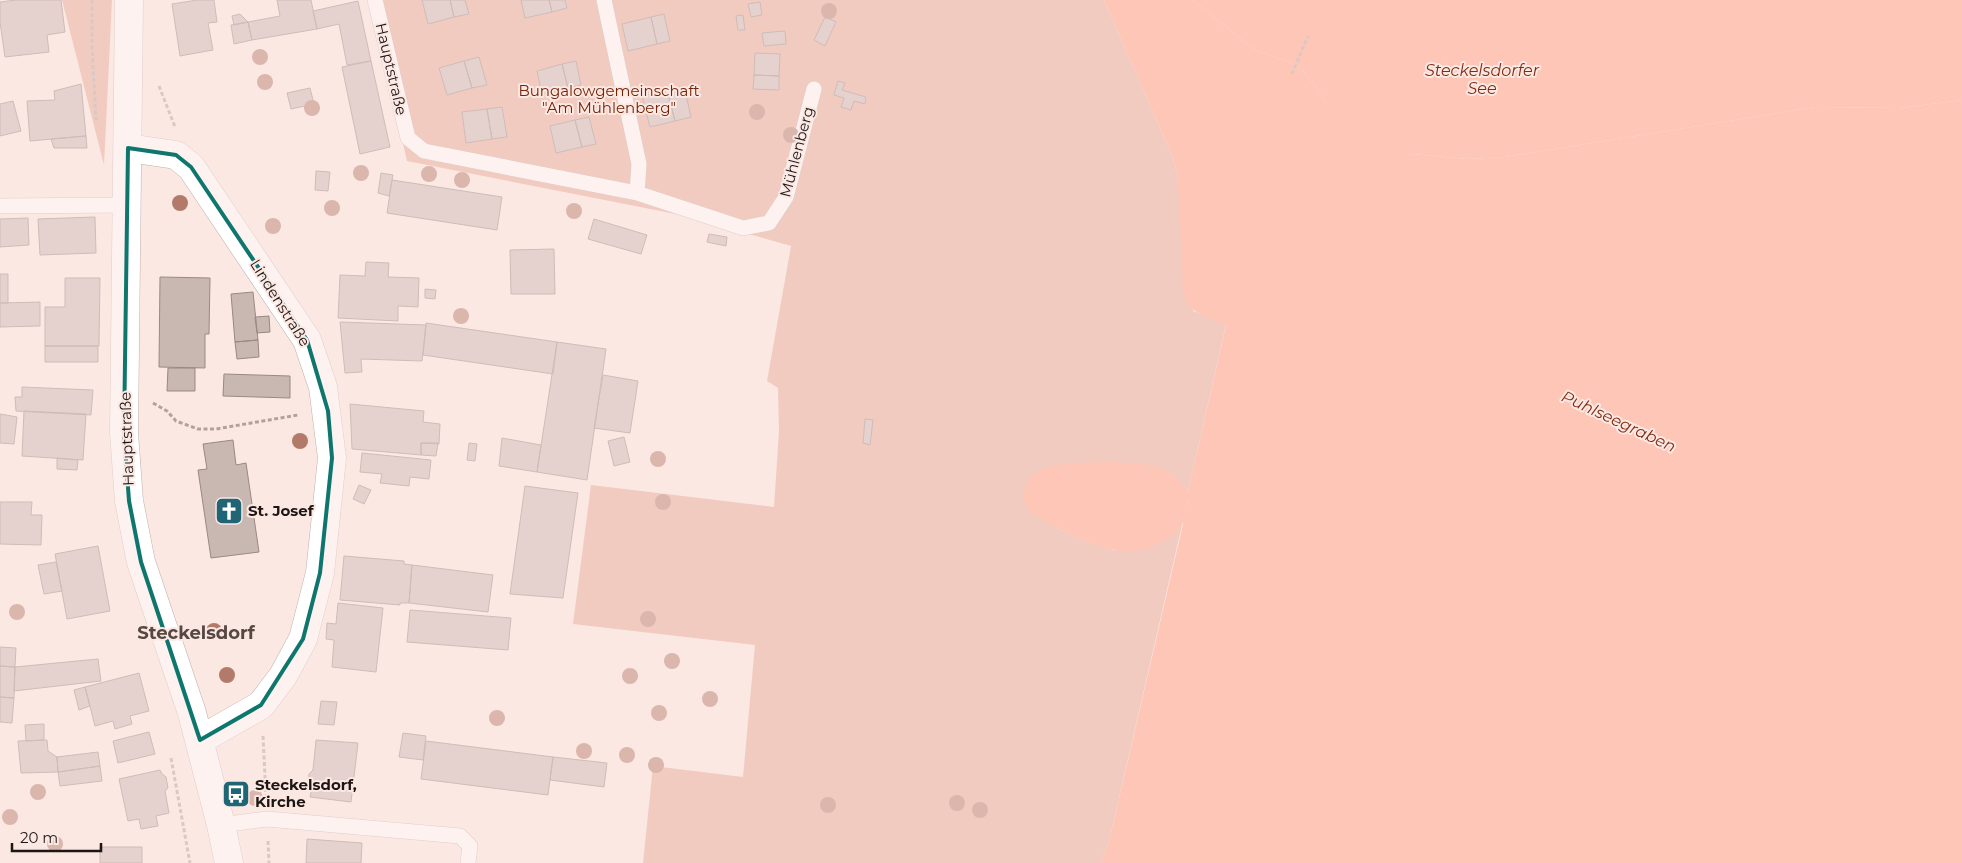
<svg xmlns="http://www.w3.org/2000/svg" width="1962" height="863" font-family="Montserrat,sans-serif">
  <rect width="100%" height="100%" fill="#fbe8e3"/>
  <path fill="#e5a896" d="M62,0H112L104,165Z
    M371,0H1104L1173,158L1178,178L1193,311L1226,324L1188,492L1174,476L1029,509L1057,528L1089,542L1114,550L1170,536L1182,525L1110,837L1101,863H643L653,766L743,777L755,645L573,624L591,485L774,507L779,431L778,388L767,381L791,246L686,216L407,161Z"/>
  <path fill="#ff9e82" d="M1104,0H1193L1253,49L1291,63L1302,70L1317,88L1328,109L1411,154L1469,159L1505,157L1815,107L1900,108L1962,100V863H1101L1110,837L1188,503V492L1226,325C1208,317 1189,314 1183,294L1178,178L1173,158Z"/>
  <path fill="#ff9e81" d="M1193,0H1962V100L1900,108L1815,107L1505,157L1469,159L1411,154L1391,148L1328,109L1317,88L1302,70L1291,63L1253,49Z
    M1112,462C1132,463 1159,462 1175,477C1180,481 1184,487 1188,492C1188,502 1188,516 1182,525C1172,539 1146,552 1128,551C1108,551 1088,542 1070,534C1059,529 1036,518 1028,508C1018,495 1026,477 1040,470C1061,461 1089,463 1112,462Z"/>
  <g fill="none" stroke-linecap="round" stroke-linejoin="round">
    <path stroke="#ff9e81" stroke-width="9" d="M1257,310L1374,364L1499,367L1532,397L1834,536L1962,603
      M1250,330L1257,310L1268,253L1328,109
      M1499,367L1632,361L1962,290
      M1109,863L1180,592L1223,480L1240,402"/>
  </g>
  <path fill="#c9b7b2" stroke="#998883" d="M16,0H61L65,32L47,35L49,52L5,57L0,22V2Z
    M197,0H214L217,22L208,23L213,50L180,56L172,4Z
    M277,0H311L317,29L252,40L248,22L280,16Z
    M422,0H450L454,17L428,24Z
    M450,0H465L469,14L454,17Z
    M521,0H549L552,12L525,18Z
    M549,0H565L567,8L552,12Z
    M358,1L371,61L347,65L339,24L317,29L313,11Z
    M760,2L762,15L751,17L748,4Z
    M240,14L248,22L234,25L232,16Z
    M664,14L670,41L657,44L651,17Z
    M743,15L745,30H738L736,16Z
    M651,17L657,44L628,51L622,24Z
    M825,17L836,22L825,46L814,40Z
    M248,22L252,40L234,44L231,25Z
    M785,31L786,44L764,46L762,33Z
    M755,53L780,54L779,76L754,75Z
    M479,57L487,85L472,88L464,61Z
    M371,61L390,147L360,154L342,67Z
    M464,61L472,88L447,95L439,68Z
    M576,61L581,85L568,88L562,64Z
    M562,64L568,88L542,94L537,71Z
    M754,75L779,76V90L753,89Z
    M838,81L845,83L842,90L866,97L865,104L854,101L851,110L841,107L844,98L834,95Z
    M81,84L86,136L30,141L27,101L55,100L54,91Z
    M684,86L691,117L675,121L667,90Z
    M310,88L314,104L291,109L287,93Z
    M667,90L675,121L650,127L642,96Z
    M13,101L21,131L0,136V104Z
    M502,107L507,137L492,139L487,109Z
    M487,109L492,139L466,143L462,112Z
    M589,117L596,144L582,147L575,120Z
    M575,120L582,147L556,153L550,126Z
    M86,136L87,148H54L51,139Z
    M316,171L330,172L328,191L315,190Z
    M381,173L393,175L389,196L378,193Z
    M392,180L502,197L497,230L387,213Z
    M95,217L96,253L40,255L38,219Z
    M28,218L29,245L0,247V219Z
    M594,219L647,235L641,254L588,239Z
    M709,234L727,237L726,246L707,242Z
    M554,249L555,294H511L510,250Z
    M366,262L389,263L388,277L419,278L418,307L398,306V321L338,318L340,275L365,276Z
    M0,274H8V303H0Z
    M160,277L210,278L209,334H205V368L159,367Z
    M65,278H100L99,346H45V307H65Z
    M425,289L436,290L435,299L425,298Z
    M253,292L258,340L235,342L231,294Z
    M40,302V326L0,327V303Z
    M269,316L270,332L257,333L255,317Z
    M340,322L426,325L422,361L361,359L362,372L345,373Z
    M426,323L557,342L553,374L423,355Z
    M258,340L259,357L237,359L235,342Z
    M557,342L606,349L587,480L537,472Z
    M45,346H98V362H45Z
    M168,368H195V391H167Z
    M224,374L290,376V398L223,396Z
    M603,375L638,381L630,433L594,428Z
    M22,387L93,390L91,415L16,411L15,397H22Z
    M350,404L424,411L423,422L440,424L439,444L421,443V455L352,449Z
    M24,411L86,414L83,460L22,456Z
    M0,414L17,417L14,444L0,443Z
    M865,419L873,420L870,445L863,443Z
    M624,437L630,462L614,466L608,441Z
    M502,438L541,445L537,472L499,466Z
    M233,440L236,465L246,463L259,552L211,558L198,470L207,469L203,444Z
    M421,443H438L436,456L421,455Z
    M469,443L477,444L475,461L467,460Z
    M362,453L431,460L429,479L410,477L409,486L380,483L382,474L360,472Z
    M57,458L78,460L77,470L57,469Z
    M359,485L371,490L364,504L353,499Z
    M525,486L578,493L563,598L510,594Z
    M0,502H32L31,515H42L41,545L0,544Z
    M98,546L110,611L67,619L55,554Z
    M344,556L404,561V564L412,565L409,603H400V605L340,600Z
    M56,562L62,591L44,594L38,565Z
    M412,565L493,575L488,612L409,603Z
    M338,603L383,608L376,672L332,667L334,640L326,639L327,623L336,624Z
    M410,610L511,618L508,650L407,642Z
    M0,647L16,648L15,667L0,666Z
    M98,659L101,681L14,691L15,667Z
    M0,666L15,667L14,698L0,697Z
    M139,673L149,711L130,716L132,724L115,729L113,721L95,726L85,687Z
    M85,687L90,706L79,710L74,690Z
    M0,697L14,698L12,723L0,722Z
    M321,701L337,702L334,725L318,724Z
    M44,724V740L26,741L25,725Z
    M149,732L155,754L118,763L113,741Z
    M403,733L426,736L423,760L399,757Z
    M47,740L48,751L57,757L58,772L21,773L18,741Z
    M316,740L358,743L351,802L310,797L311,792L308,787L309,774L313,770Z
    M426,741L553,757L548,795L421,779Z
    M98,752L100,766L58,772L57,757Z
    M553,757L607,763L604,787L550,780Z
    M100,766L102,781L60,786L58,772Z
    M160,770L162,774L166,777L168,788L165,791L169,813L156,816L158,826L141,829L139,819L128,821L119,779Z
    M307,839L362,843L361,863H306Z
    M100,847H142V863H100Z"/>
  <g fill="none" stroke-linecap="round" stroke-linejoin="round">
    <g stroke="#c0afa9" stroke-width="16">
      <path id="lane" d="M375,0L408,138L424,151L637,193L639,164L604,0
        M637,193L743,228L769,223L786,197L814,89
        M0,206L128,205
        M221,825L267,819L460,836L470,846L468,863"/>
    </g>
    <g stroke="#c0afa9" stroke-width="29">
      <path id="street" d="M128,148L176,155L191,167L307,340L323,387L332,458L320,573L303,639L283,676L261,705L200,740"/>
    </g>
    <g stroke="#c0afa9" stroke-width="29">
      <path id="secondary" d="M129,0L124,433L129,501L141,562L192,713L221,825L229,863"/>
    </g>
    <path stroke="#b1a29e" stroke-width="3" stroke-dasharray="4 2.5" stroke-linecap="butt" d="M92,0V48L96,120
      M1292,74L1308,36
      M159,86L175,127
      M153,403L167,411L176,421L198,429H216L298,415
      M263,736L266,797
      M171,758L190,863
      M268,841L269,863"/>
    <use href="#lane" stroke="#fff" stroke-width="15"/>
    <use href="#street" stroke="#fff" stroke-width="28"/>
    <use href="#secondary" stroke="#fff" stroke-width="28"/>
  </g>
  <g fill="#b27b69">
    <circle cx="829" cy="11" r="8"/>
    <circle cx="260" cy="57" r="8"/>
    <circle cx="265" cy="82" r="8"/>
    <circle cx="312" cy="108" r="8"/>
    <circle cx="757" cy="112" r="8"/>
    <circle cx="791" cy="135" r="8"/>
    <circle cx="361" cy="173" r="8"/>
    <circle cx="429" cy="174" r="8"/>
    <circle cx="462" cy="180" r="8"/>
    <circle cx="180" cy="203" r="8"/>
    <circle cx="332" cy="208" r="8"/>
    <circle cx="574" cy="211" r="8"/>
    <circle cx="273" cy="226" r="8"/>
    <circle cx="461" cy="316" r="8"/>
    <circle cx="300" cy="441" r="8"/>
    <circle cx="658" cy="459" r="8"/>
    <circle cx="663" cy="502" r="8"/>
    <circle cx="17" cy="612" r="8"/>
    <circle cx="648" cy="619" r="8"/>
    <circle cx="214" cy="631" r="8"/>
    <circle cx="672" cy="661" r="8"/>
    <circle cx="227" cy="675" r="8"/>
    <circle cx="630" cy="676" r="8"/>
    <circle cx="710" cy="699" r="8"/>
    <circle cx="659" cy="713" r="8"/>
    <circle cx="497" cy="718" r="8"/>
    <circle cx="584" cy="751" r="8"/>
    <circle cx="627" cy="755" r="8"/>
    <circle cx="656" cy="765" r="8"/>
    <circle cx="38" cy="792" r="8"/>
    <circle cx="255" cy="798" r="8"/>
    <circle cx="957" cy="803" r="8"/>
    <circle cx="828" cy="805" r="8"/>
    <circle cx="980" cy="810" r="8"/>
    <circle cx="10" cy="817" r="8"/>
    <circle cx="55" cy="844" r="8"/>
  </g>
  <path d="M0 0H1962V863H0ZM128,148L176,155L191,167L307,340L328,411L332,458L320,573L303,639L261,705L200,740L141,562L129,501L124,433Z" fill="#fbe8e3" fill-opacity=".55" fill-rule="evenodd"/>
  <path fill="none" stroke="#0f766e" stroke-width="4" stroke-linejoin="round" d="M128,148L176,155L191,167L307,340L328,411L332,458L320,573L303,639L261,705L200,740L141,562L129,501L124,433Z"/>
  <defs>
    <g id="church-square" transform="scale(1.4375)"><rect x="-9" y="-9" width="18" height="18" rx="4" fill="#206576" stroke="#fbe8e3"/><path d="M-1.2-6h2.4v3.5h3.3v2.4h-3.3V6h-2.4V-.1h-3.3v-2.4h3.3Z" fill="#fff"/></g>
    <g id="bus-square" transform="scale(1.4375)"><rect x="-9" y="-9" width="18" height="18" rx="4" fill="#206576" stroke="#fbe8e3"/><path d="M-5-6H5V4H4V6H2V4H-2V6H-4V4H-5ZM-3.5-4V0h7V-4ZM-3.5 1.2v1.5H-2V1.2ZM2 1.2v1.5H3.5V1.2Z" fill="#fff"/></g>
  </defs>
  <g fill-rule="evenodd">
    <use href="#church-square" x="229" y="511"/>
    <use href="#bus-square" x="236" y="794"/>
  </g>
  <g text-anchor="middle" stroke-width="4" stroke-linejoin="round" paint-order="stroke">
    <g font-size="15" fill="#1d1615" stroke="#fbe8e3">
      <text transform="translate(391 69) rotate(77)" y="5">Hauptstraße</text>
      <text transform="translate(797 152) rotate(-75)" y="5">Mühlenberg</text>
      <text transform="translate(280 303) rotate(58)" y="5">Lindenstraße</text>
      <text transform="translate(127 439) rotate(-92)" y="5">Hauptstraße</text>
    </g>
    <g font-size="15" fill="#762205" stroke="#fbe8e3">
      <text x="609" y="96">Bungalowgemeinschaft<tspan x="609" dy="17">"Am Mühlenberg"</tspan></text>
    </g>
    <g font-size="15" font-weight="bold" fill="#1d1615" stroke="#fbe8e3" text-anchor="start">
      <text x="248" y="516">St. Josef</text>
      <text x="255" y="790">Steckelsdorf,<tspan x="255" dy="17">Kirche</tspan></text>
    </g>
    <g font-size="16" font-style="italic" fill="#802b11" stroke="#fbe8e3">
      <text x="1482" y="76">Steckelsdorfer<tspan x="1482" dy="18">See</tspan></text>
      <text transform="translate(1619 421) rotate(25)" y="6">Puhlseegraben</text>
    </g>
    <g font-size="18" font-weight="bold" fill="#564743" stroke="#fbe8e3">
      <text x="196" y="639">Steckelsdorf</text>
    </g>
  </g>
  <path d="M12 843v8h89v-8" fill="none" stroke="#1d1615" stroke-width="2.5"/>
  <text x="20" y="843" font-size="15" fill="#1d1615" stroke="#fbe8e3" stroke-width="4" paint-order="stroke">20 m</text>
</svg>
